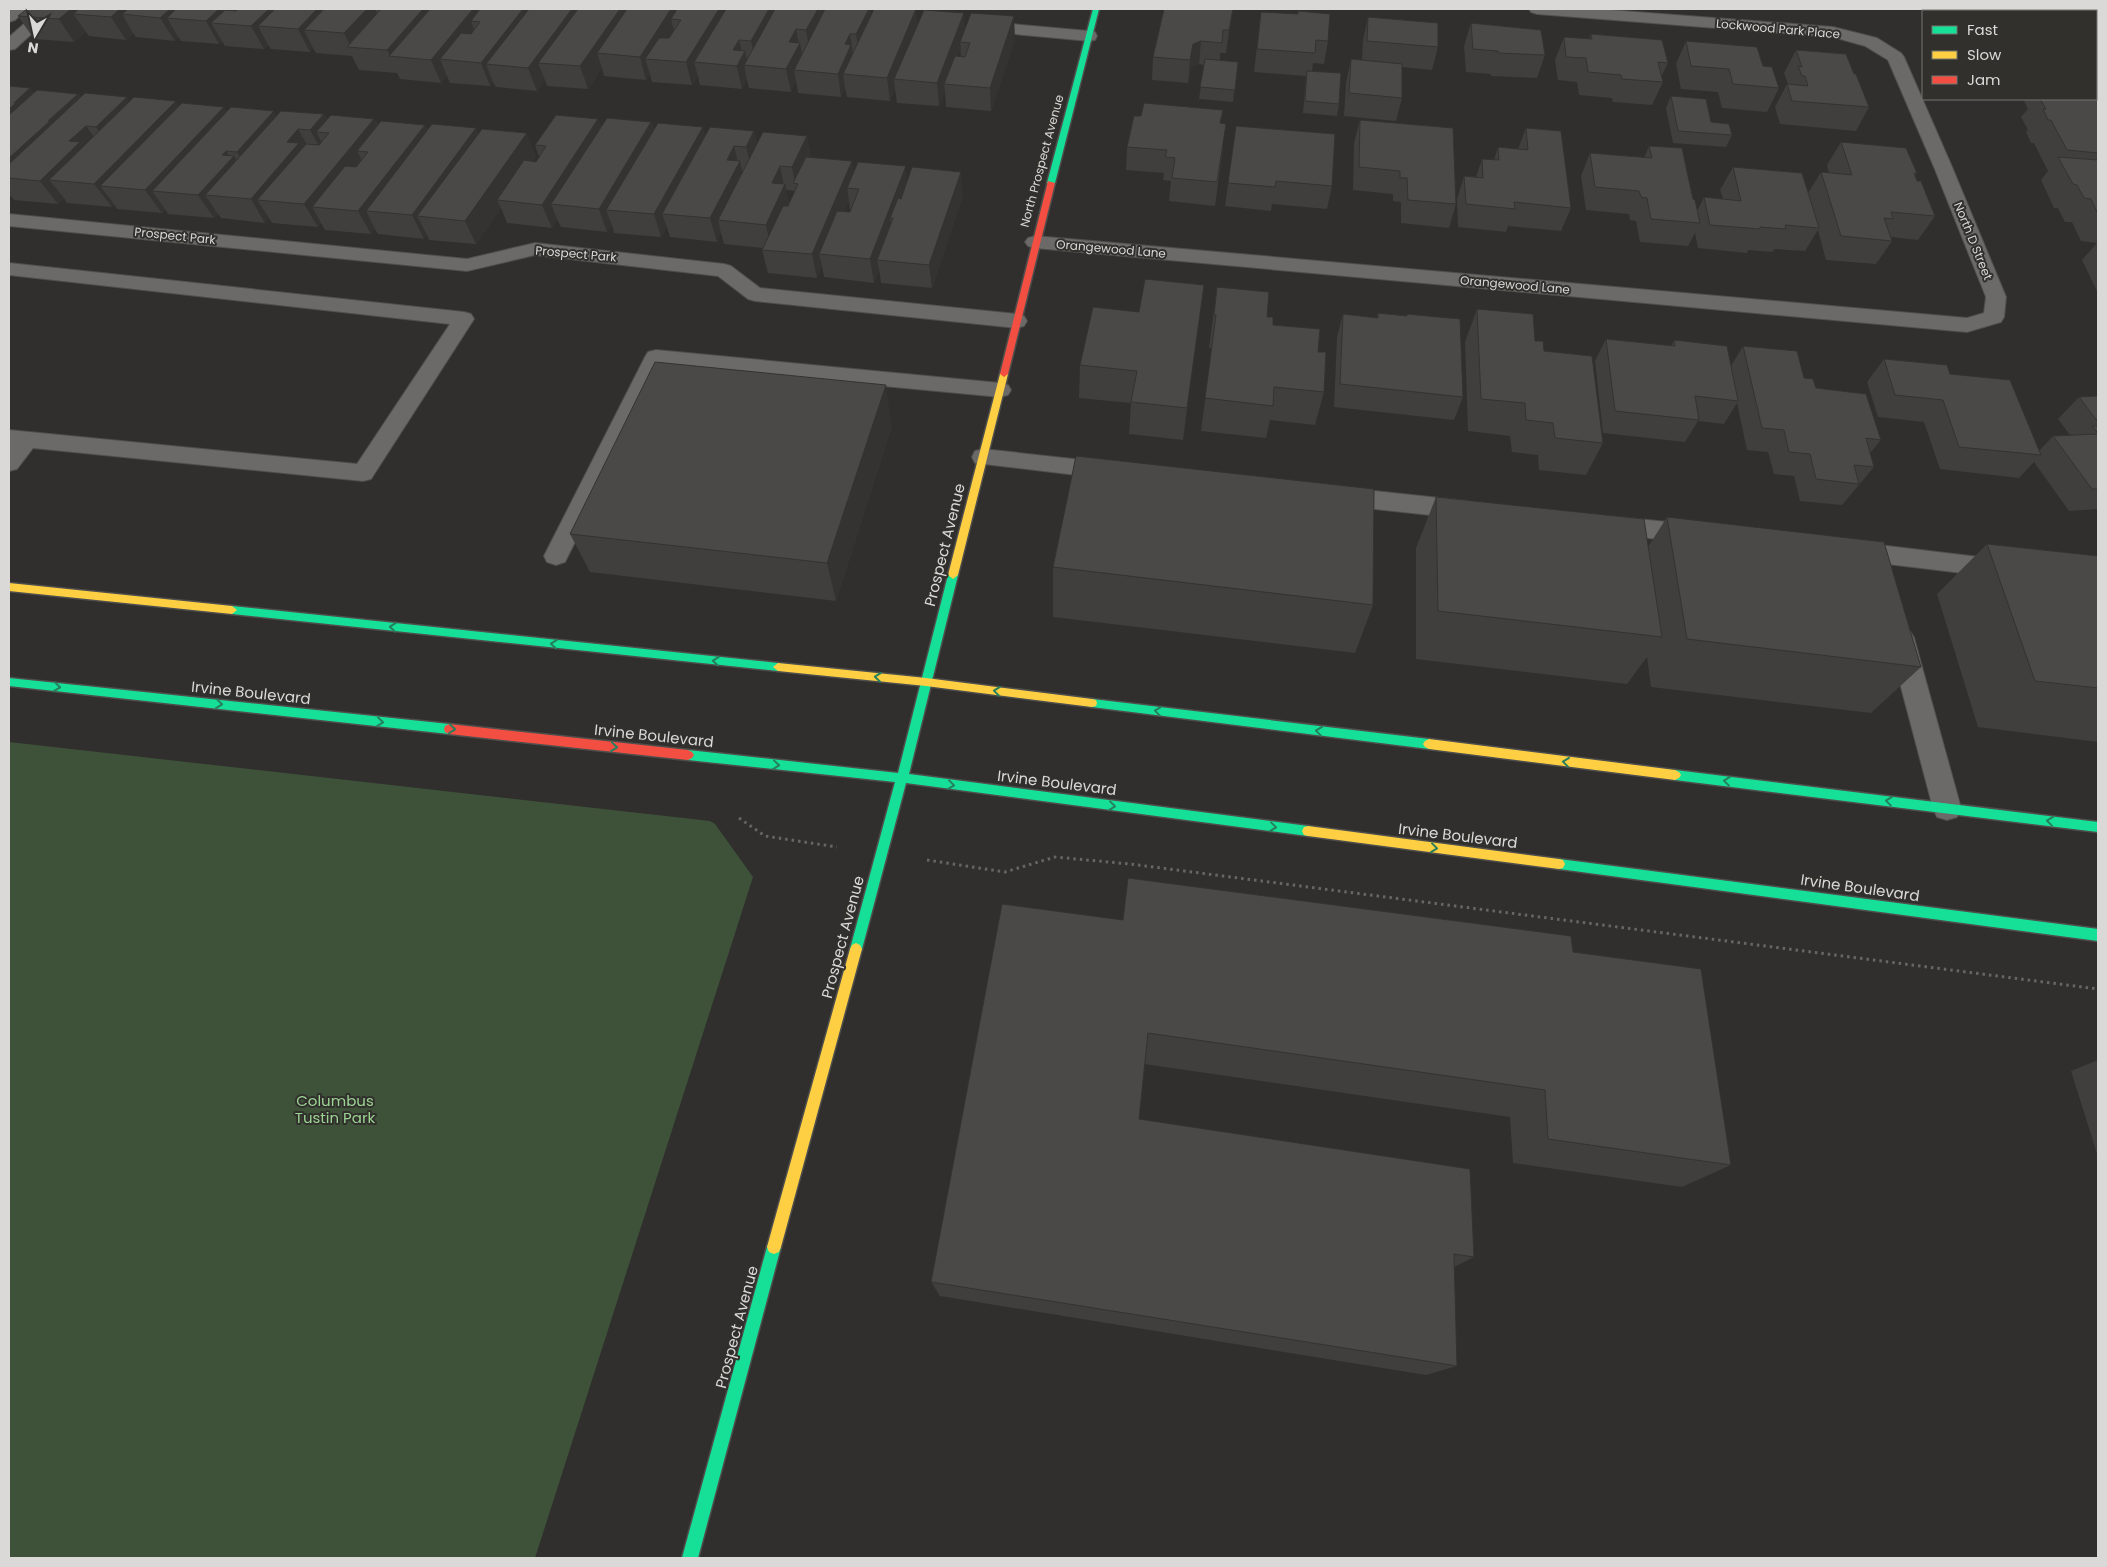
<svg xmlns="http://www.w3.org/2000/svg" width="2107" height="1567" font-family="Poppins,sans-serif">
  <rect width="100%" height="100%" fill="#302f2d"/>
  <path fill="#3e523a" d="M9,742L710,821L715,824L753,877L535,1558H9Z"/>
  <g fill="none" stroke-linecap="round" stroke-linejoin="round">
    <g stroke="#4e4e4c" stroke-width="2">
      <path id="lane" d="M9,9H27L15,20L9,22Z
        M656,350L1000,383L1008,385L1011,390L1008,395L1000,397L663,365L565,562L556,565L547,562L544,556L645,357L648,352Z
        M983,449L1110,463L1118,465L1121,471L1118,477L1110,479L975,463L972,457L975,451Z
        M1337,487L1468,501L1476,504L1480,510L1476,516L1468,519L1337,505L1329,502L1325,496L1329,490Z
        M1608,516L1697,525L1705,528L1709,534L1705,540L1697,543L1608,534L1600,531L1596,525L1600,519Z
        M1879,545L2004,560L2013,562L2016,569L2013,576L2004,578L1879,563L1870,560L1867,554L1870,548Z
        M1901,628L1910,631L1914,638L1961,808L1957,817L1947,820L1937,817L1933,808L1888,638L1892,631Z"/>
    </g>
    <g stroke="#4e4e4c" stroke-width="2">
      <path id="street" d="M41,9H59L15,49L9,50V37Z
        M1529,9H1597L1833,27L1877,38L1901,53L1904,57L1952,167L2006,297L2004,317L2001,322L1967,332L1035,248L1028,246L1025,242L1028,238L1035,236L1967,318L1984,313L1986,297L1934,167L1888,60L1865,46L1833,37L1537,14L1531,12Z
        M978,21L1089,31L1095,32L1097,36L1095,40L1089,41L972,30L970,26L972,22Z
        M9,214L467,259L535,243L724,264L731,266L760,288L1017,314L1024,316L1027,321L1024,326L1017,328L755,301L748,299L718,276L535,255L467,271L9,226Z
        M9,263L464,312L471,314L474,319L371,479L363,481L33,448L17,469L9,471V430L357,464L450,324L9,275Z"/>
    </g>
    <g stroke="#4e4e4c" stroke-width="3">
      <path id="fast" d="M1093,9H1099L1055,183L1051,185L1047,183Z
        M953,571L958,575L909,774L1308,826L1312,827L1314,831L1312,835L1308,836L906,783L862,949L860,953L856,955L852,953L850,949L895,782L688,760L684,758L682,755L684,752L688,750L898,773L948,575Z
        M232,606L778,663L783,667L778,671L232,614L227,610Z
        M9,678L449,724L453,726L454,729L453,732L449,734L9,686Z
        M1092,699L1429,739L1433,741L1435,744L1433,747L1429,749L1092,707L1088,706L1087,703L1088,700Z
        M1675,770L2098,822V832L1675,780L1671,778L1669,775L1671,772Z
        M1559,859L2098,929V941L1559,869L1555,868L1553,864L1555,860Z
        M774,1240L779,1242L781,1247L698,1558H682L767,1247L769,1242Z"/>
    </g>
    <g stroke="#4e4e4c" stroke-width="3">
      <path id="slow" d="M1004,371L1008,374L958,575L953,579L948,575L1000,374Z
        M9,583L232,606L237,610L232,614L9,591Z
        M778,663L926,678L1092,699L1096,700L1097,703L1096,706L1092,707L926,686L778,671L773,667Z
        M1429,739L1675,770L1679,772L1681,775L1679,778L1675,780L1429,749L1425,747L1423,744L1425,741Z
        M1308,826L1559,859L1563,860L1565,864L1563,868L1559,869L1308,836L1304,835L1302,831L1304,827Z
        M856,943L860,945L862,949L781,1247L779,1252L774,1254L769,1252L767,1247L850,949L852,945Z"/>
    </g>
    <g stroke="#4e4e4c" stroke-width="3">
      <path id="jam" d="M1048,181L1055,183L1008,374L1004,377L1000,374Z
        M449,724L688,750L692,752L694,755L692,758L688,760L449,734L445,732L444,729L445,726Z"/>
    </g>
    <path stroke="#676665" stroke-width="3" stroke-dasharray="2.5 4" stroke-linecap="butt" d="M739,818L765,836L837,847
      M927,860L1005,872L1055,857L1130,864L2098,989"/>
    <use href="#lane" fill="#6b6a69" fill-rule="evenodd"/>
    <use href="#street" fill="#6b6a69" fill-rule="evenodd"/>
    <use href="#fast" fill="#16e098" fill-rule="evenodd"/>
    <use href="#slow" fill="#ffcf43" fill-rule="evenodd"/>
    <use href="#jam" fill="#f24e42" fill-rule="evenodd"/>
  </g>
  <path fill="#403f3d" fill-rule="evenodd" d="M27,9H823V12L825,9H871V13L918,23L965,29L1015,39L991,111L946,107L945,91L939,106L897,103L895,89L890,101L847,97L845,88L841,97L798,93L796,81L791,92L749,88L747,80L742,89L700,85L698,76L692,85L652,82L650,74L646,80L604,76L602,68L588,89L547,86L545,80L537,91L496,87L493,82L490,86L450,83L447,76L441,83L400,79L397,73L359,70L352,56L316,53L313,48L310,52L271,49L268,45L264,49L225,46L222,41L219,44L181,41L178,37L175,41L136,37L133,33L126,40L89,36L86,32L74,42L34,39L18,16ZM960,49L961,57L958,56Z
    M1233,9L1226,53H1220V60L1238,62L1233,102L1199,99L1204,65L1199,64L1191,67L1188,83L1152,80L1153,57Z
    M1261,12L1328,41L1324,64L1313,63L1312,71L1339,104L1337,116L1303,113L1306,76L1254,72Z
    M1368,17L1438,47L1432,70L1402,67V98L1396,121L1344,116L1346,83L1351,59L1362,60L1363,40Z
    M1471,23L1545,55L1537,78L1491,76V74L1466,72L1464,46Z
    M1591,34L1668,63L1661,77L1663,82L1652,105L1613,102L1612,98L1579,95L1577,82L1558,80L1555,60L1564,37L1589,39Z
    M1686,41L1763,66L1779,88L1767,112L1722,108L1718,92L1681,89L1676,64Z
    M1796,50L1854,74L1869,107L1856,131L1780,124L1775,107L1787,84H1788L1784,73Z
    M9,86L30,88L34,93L78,94L81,97L179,105L227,111L277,115L324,114L327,119H374L378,125H425L428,130L476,128L478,133L536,156L533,161L536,162L539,157L535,145L598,119L601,127L651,122L654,130L705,137L754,131L757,143L807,136L811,157L854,171L907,181L963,195L932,288L881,283L879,269L874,283L824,277L822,266L817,278L768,273L762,250L763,248L724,244L721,233L717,242L670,237L667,227L661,237L614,233L612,225L607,232L561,227L557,219L552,228L507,223L501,208L476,244L429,240L427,235L424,239L378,234L375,229L371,234L325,230L321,223L318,227L272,223L269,218L265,223L221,218L218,214L214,218L168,214L165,209L162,213L117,209L114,204L112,207L67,203L64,198L58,204L14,200L11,196L9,198ZM786,190L795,191L789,203ZM849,201L850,211V212H844Z
    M1671,96L1732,135L1726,147L1673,143L1666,108Z
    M2025,99H2096L2098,101V293L2082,260L2097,243L2081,241L2072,222H2065L2058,208H2054L2041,180L2048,171L2034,143H2031L2026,132L2028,130L2021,117L2028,109L2024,101Z
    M1360,120L1456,204L1449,228L1401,223V202L1393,201V194L1353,190L1354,143Z
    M1236,126L1332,186L1327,209L1272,204L1271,211L1225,206Z
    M1526,128L1571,208L1561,231L1508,226L1506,232L1458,227L1457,199L1464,176L1476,177L1482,159L1494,160L1498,147L1518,149Z
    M1841,142L1917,173L1915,175L1917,181L1935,216L1918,240L1891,237L1892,241L1876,264L1826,260L1818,230L1805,251L1775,249L1772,252L1748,250L1747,253L1698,248L1695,233L1688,246L1640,242L1636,221L1630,220L1629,214L1586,210L1581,176L1590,153L1644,158L1649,146L1693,199L1697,211L1704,197L1723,199L1720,190L1733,167L1808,193L1821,172L1829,173L1827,165Z
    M1127,147H1223L1215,206L1169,201L1171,181L1163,180L1164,173L1126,170Z
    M1204,285L1183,440L1129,434L1131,403L1079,398L1080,365L1139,312Z
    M1217,287L1267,317L1273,325L1318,352L1324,392L1315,425L1270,420L1266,438L1201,431L1212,348H1209Z
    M1477,309L1535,341L1544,351L1603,443L1586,475L1539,470L1538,455L1512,452L1510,436L1468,431L1465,342Z
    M1378,313L1406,316L1407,314L1463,397L1454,420L1334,407L1337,337L1343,314L1377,318Z
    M1606,339L1671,346L1674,340L1731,366L1743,346L1804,378L1881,440L1870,453L1874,467L1842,505L1800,501L1794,476L1774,474L1768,452L1747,450L1737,403L1724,424L1698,421L1685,442L1603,433L1595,361Z
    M1884,359L1950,374L2039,451L2053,436L2070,435L2058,419L2079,397L2098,396V509L2069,511L2034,462L2019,478L1940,469L1924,422L1878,417L1867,382Z
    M892,426L836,601L590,572L570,534Z
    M1436,497L1648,547L1667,517L1921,667L1871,713L1651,687L1647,657L1627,684L1416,659V548Z
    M1987,544L2098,556V742L1978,727L1937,594Z
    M1053,567L1373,605L1355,653L1053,617Z
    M1123,920L1573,952L1731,1165L1682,1187L1513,1163L1510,1117L1144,1064L1139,1119L1474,1257L1454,1267L1457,1366L1426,1375L940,1296L931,1282Z
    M2098,1060V1157L2071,1071Z"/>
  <path fill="#343332" d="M71,9H104L96,16L73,14L86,32L74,42L59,19Z
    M120,9H160L122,14L133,33L126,40L111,17Z
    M170,9H208L167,18L178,37L175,41L160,18Z
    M219,9H243L211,23L222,41L219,44L206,21Z
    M269,9H304L258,26L268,45L264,49L251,26Z
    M310,9H334L321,32V31L304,30L313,48L310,52L298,29Z
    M359,9H375L379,18L351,47L344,33Z
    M423,9H452L390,56L387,50Z
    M473,9H495L480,22L471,21L477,38L440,59L447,76L441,83L431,60Z
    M523,9H539L486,64L493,82L490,86L481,63Z
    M572,9H583L538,63L545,80L537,91L528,68Z
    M620,9H632L597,53L602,68L588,89L580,66Z
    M671,9H687L681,20L671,19L675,35L645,59L650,74L646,80L640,57Z
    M719,9H732L694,62L698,76L692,85L686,62Z
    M769,9H778L756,64L751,41Z
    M818,9H823L825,24L810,53L806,30Z
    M869,9H871L873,28L860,57L856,34Z
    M916,9L919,32L894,79L895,89L890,101L887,78Z
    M1233,9L1231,25L1226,53L1229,30Z
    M964,13L966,36L960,42L961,49L947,84H944L945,91L939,106L937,83Z
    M1014,16L1015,39L991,111L990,88Z
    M796,29L799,45L800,43L804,66L794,70L796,81L791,92L786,69L789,42Z
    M850,34L855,68L843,74L845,88L841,97L838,74L845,44Z
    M739,40L743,56L745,51L748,66L744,65L747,80L742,89L733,50Z
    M1201,41L1199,64L1191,67L1188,83L1190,60L1193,44Z
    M30,88L47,111L9,148V109L14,103Z
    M78,94L95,117L9,178V158Z
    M127,97L143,120L113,150L96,127Z
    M176,101L191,124L100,186L114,204L112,207L94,184Z
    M224,107L238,130L152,191L165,209L162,213L145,190Z
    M274,111L287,134L251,175L237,152Z
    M324,114L337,138L329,133L316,132L326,150L323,153L310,130Z
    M374,119L386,142L368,152L357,151L366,168L312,207L321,223L318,227L304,204Z
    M598,119L606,142L551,204L557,219L552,228L542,205Z
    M651,122L658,146L606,210L612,225L607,232L599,209Z
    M425,125L436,148L366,211L375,229L371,234L358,211Z
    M86,126L103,149L49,180L64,198L58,204L40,181L69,141Z
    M703,127L709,150L662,214L667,227L661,237L654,214Z
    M476,128L486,151L417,216L427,235L424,239L412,215Z
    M298,129L311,152L257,200L269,218L265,223L251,199L287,142Z
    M754,131L760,155L752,171L746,147Z
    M527,133L536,156L506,201L497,200L501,208L476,244L465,221Z
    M807,136L811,159L798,184L795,183L792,167Z
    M734,146L738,163L740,161L745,184L718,220L721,233L717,242L710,218L727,160Z
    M226,151L231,159L234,156L248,179L205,195L218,214L214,218L198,195L222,155Z
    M852,161L856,184L847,188L849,201L826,255L819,254L822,266L817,278L812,254Z
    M780,166L784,186L785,184L790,208L771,248L766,225L772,183Z
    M906,166L908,190L893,218H890L892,233L877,260L879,269L874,283L870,259Z
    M961,172L963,195L932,288L929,265Z
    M1204,285L1200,318L1183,440L1187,408Z
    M886,385L892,426L836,601L827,563Z"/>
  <path fill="#4a4947" stroke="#343332" d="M27,9H71L59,19L18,16Z
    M79,9H120L111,17L73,14Z
    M128,9H170L160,18L122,14Z
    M176,9H219L206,21L167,18Z
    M238,9H269L251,26L211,23L225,10L236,11Z
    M275,9H317L298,29L258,26Z
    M324,9H367L344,33L304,30Z
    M381,9H423L387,50L347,47Z
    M430,9H473L431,60L389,56Z
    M480,9H523L481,63L440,59L461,33L471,34L480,22L471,21Z
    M529,9H572L528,68L486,64Z
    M578,9H620L580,66L538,63Z
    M627,9H671L640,57L597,53Z
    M677,9H719L686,62L645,59L659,38H669L681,20L671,19Z
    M726,9H769L751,41L739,40L733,50L745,51L737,66L694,62Z
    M775,9H818L806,30L796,29L789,42L800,43L786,69L744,65Z
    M825,9H869L856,34H850L845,44L851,45L838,74L794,70Z
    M874,9H916L887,78L843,74Z
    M1164,9H1233L1229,30H1223L1222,43L1201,41L1193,44L1190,60L1153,57Z
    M924,10L964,13L937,83L894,79Z
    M1298,11L1330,14L1328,41L1316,40L1315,53L1257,49L1261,12L1298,14Z
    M971,13L1014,16L990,88L944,84L955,56L965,57L970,43L960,42Z
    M1368,17L1438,23V47L1367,41Z
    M1471,23L1541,30L1545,55L1498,53V51L1473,49Z
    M1591,34L1662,40L1668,63L1658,62L1663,82L1622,79L1621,75L1588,72L1586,58L1566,57L1564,37L1592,39Z
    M1686,41L1757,47L1763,66L1772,67L1779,88L1733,84L1729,69L1691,66Z
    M1796,50L1846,54L1854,74H1856L1869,107L1792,101L1787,84L1808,86L1805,76H1802L1798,66L1802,67Z
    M1205,59L1238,62L1235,90L1200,87Z
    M1351,59L1402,64V98L1349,93Z
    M1307,71L1341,73L1339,104L1305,101Z
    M9,86L30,88L14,103H16L9,109Z
    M37,90L78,94L48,121H50L9,158V115Z
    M85,93L127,97L96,127L86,126L69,141L80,142L40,181L9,178V164Z
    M1671,96L1706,99L1711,122L1729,124L1732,135L1678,131Z
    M134,97L176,101L94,184L49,180Z
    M2096,97L2097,98L2098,101V153L2067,150L2051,120H2048L2043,109H2046L2040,99H2096Z
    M182,103L224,107L145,190L100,186Z
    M1144,103L1223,110L1220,123L1226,124L1217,182L1172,178L1175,158L1165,157L1167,150L1127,147L1134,116H1141Z
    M231,107L274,111L237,152L226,151L222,155L234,156L198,195L152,191Z
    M281,111L324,114L310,130L298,129L287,142L299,143L251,199L205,195Z
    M331,115L374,119L304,204L257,200L306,144L319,145L329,133L316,132Z
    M556,115L598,119L542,205L497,200L524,160L536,162L546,146L535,145Z
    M607,118L651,122L599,209L551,204Z
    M1360,120L1453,128L1456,204L1408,200L1407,178H1400V171L1359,167Z
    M381,121L425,125L358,211L312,207L345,166L356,167L368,152L357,151Z
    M658,123L703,127L654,214L606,210Z
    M432,124L476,128L412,215L366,211Z
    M1236,126L1335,134L1332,186L1276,181L1275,187L1228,183Z
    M710,127L754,131L746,147L734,146L727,160L740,161L710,218L662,214Z
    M1526,128L1561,131L1571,208L1514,202L1515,209L1466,204L1464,176L1483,178L1482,159L1499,160L1498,147L1528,150Z
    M482,129L527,133L465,221L417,216Z
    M763,132L807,136L792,167L780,166L772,183L785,184L766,225L718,220Z
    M1841,142L1906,148L1917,173H1914L1917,181H1921L1935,216L1891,212L1893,219L1884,218L1892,241L1841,236L1821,172L1852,175Z
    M1649,146L1682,148L1693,199L1695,200L1700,223L1651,219L1647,198L1641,197L1639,191L1595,187L1590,153L1652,158Z
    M806,157L852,161L812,254L762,250L783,206H788L798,184L793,183Z
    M2058,157L2098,160V214L2091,199L2084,198L2077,185L2073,184Z
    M858,162L906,166L870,259L819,254L837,211L850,212L859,189L847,188Z
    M912,167L961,172L929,265L877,260L893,218H890L898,198L901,199Z
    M1733,167L1802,173L1819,228L1785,225L1786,229L1760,227V229L1710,225L1704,197L1741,201Z
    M1145,279L1204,285L1187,408L1131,402L1137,371L1080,365L1093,307L1139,312Z
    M1217,287L1269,292L1267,317H1273V325L1320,329L1318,352H1326L1324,392L1274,387L1273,406L1205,398L1216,315H1214Z
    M1477,309L1533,314L1535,341H1543L1544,351L1592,356L1603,443L1555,438L1553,423L1526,420L1525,403L1481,399Z
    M1378,313L1407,316V314L1460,319L1463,397L1340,384L1343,314L1378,318Z
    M1606,339L1675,346L1674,340L1727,346L1738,401L1695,396L1699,420L1615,411Z
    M1743,346L1797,351L1804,378L1813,379L1816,388L1866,394L1881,440L1866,438L1874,467L1854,465L1859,484L1816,479L1810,454L1789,452L1784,430L1762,428Z
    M1884,359L1947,365L1950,374L2010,380L2041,455L1959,447L1943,400L1895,395Z
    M655,362L886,385L827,563L570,534Z
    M2098,396V422L2079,397Z
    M2092,426H2098V433Z
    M2098,434V489H2092L2053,436Z
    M1076,456L1374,489L1373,605L1053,567Z
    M1436,497L1644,519L1662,637L1438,611Z
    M1667,517L1884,542L1921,667L1687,639Z
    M1987,544L2098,556V688L2035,681Z
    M1128,878L1571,936L1573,952L1701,969L1731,1165L1548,1139L1545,1090L1148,1033L1139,1119L1470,1169L1474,1257L1454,1254L1457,1366L931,1282L1002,904L1123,920Z"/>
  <defs><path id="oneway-chevron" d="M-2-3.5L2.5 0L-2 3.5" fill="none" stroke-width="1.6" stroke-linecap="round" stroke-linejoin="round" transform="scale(1.25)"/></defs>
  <g stroke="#257f5d">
    <use href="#oneway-chevron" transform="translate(393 627) rotate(-174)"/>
    <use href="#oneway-chevron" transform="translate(554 644) rotate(-174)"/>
    <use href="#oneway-chevron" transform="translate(716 661) rotate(-174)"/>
    <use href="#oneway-chevron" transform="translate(878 677) rotate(-174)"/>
    <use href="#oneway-chevron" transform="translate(57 687) rotate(6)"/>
    <use href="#oneway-chevron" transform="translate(997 691) rotate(-173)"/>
    <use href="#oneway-chevron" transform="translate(219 704) rotate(6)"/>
    <use href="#oneway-chevron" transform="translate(1158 711) rotate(-173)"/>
    <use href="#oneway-chevron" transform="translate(380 722) rotate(6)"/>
    <use href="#oneway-chevron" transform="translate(452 729) rotate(6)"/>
    <use href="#oneway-chevron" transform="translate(1319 731) rotate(-173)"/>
    <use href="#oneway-chevron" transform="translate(614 747) rotate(6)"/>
    <use href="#oneway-chevron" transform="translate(1566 762) rotate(-173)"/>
    <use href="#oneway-chevron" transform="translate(776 765) rotate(6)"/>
    <use href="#oneway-chevron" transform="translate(1727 781) rotate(-173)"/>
    <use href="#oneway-chevron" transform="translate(951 785) rotate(7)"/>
    <use href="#oneway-chevron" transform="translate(1889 801) rotate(-173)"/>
    <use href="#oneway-chevron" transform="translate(1112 806) rotate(7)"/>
    <use href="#oneway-chevron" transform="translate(2050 821) rotate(-173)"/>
    <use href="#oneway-chevron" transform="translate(1273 827) rotate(7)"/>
    <use href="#oneway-chevron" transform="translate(1434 848) rotate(7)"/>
  </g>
  <g text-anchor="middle" stroke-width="4" stroke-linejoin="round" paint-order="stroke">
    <g font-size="12" fill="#dad9d7" stroke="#31302c">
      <text transform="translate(1778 29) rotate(5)" y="4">Lockwood Park Place</text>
      <text transform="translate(1042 161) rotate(-75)" y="4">North Prospect Avenue</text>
      <text transform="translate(175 236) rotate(6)" y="4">Prospect Park</text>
      <text transform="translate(1973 241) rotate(68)" y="4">North D Street</text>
      <text transform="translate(1111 249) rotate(5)" y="4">Orangewood Lane</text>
      <text transform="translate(576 254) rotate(5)" y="4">Prospect Park</text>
      <text transform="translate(1515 285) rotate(5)" y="4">Orangewood Lane</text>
    </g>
    <g font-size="15" fill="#dad9d7" stroke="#31302c">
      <text transform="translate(945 545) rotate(-76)" y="5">Prospect Avenue</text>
      <text transform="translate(251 693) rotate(6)" y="5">Irvine Boulevard</text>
      <text transform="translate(654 736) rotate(6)" y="5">Irvine Boulevard</text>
      <text transform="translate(1057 783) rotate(7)" y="5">Irvine Boulevard</text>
      <text transform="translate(1458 836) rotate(7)" y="5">Irvine Boulevard</text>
      <text transform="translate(1860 888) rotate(8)" y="5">Irvine Boulevard</text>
      <text transform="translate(843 937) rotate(-75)" y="5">Prospect Avenue</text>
      <text transform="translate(737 1327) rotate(-75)" y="5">Prospect Avenue</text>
    </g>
    <g font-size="15" fill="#9bd393" stroke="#31302c">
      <text x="335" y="1106">Columbus<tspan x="335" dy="17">Tustin Park</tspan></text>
    </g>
  </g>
  <rect width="2107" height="1567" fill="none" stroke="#dad9d7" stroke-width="20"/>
  <rect x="1922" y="10" width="175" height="90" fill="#31302c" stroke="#757470"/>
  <rect x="1932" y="26" width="25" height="8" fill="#16e098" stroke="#757470"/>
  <text x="1967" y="35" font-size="15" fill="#dad9d7">Fast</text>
  <rect x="1932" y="51" width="25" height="8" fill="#ffcf43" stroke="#757470"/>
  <text x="1967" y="60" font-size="15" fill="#dad9d7">Slow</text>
  <rect x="1932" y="76" width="25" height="8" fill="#f24e42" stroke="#757470"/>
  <text x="1967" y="85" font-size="15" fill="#dad9d7">Jam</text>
  <g transform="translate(35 35) rotate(189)" stroke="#31302c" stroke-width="4" paint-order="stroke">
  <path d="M0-4L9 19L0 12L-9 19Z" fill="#dad9d7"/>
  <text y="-8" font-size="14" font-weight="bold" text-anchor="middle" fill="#dad9d7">N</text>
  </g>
</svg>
